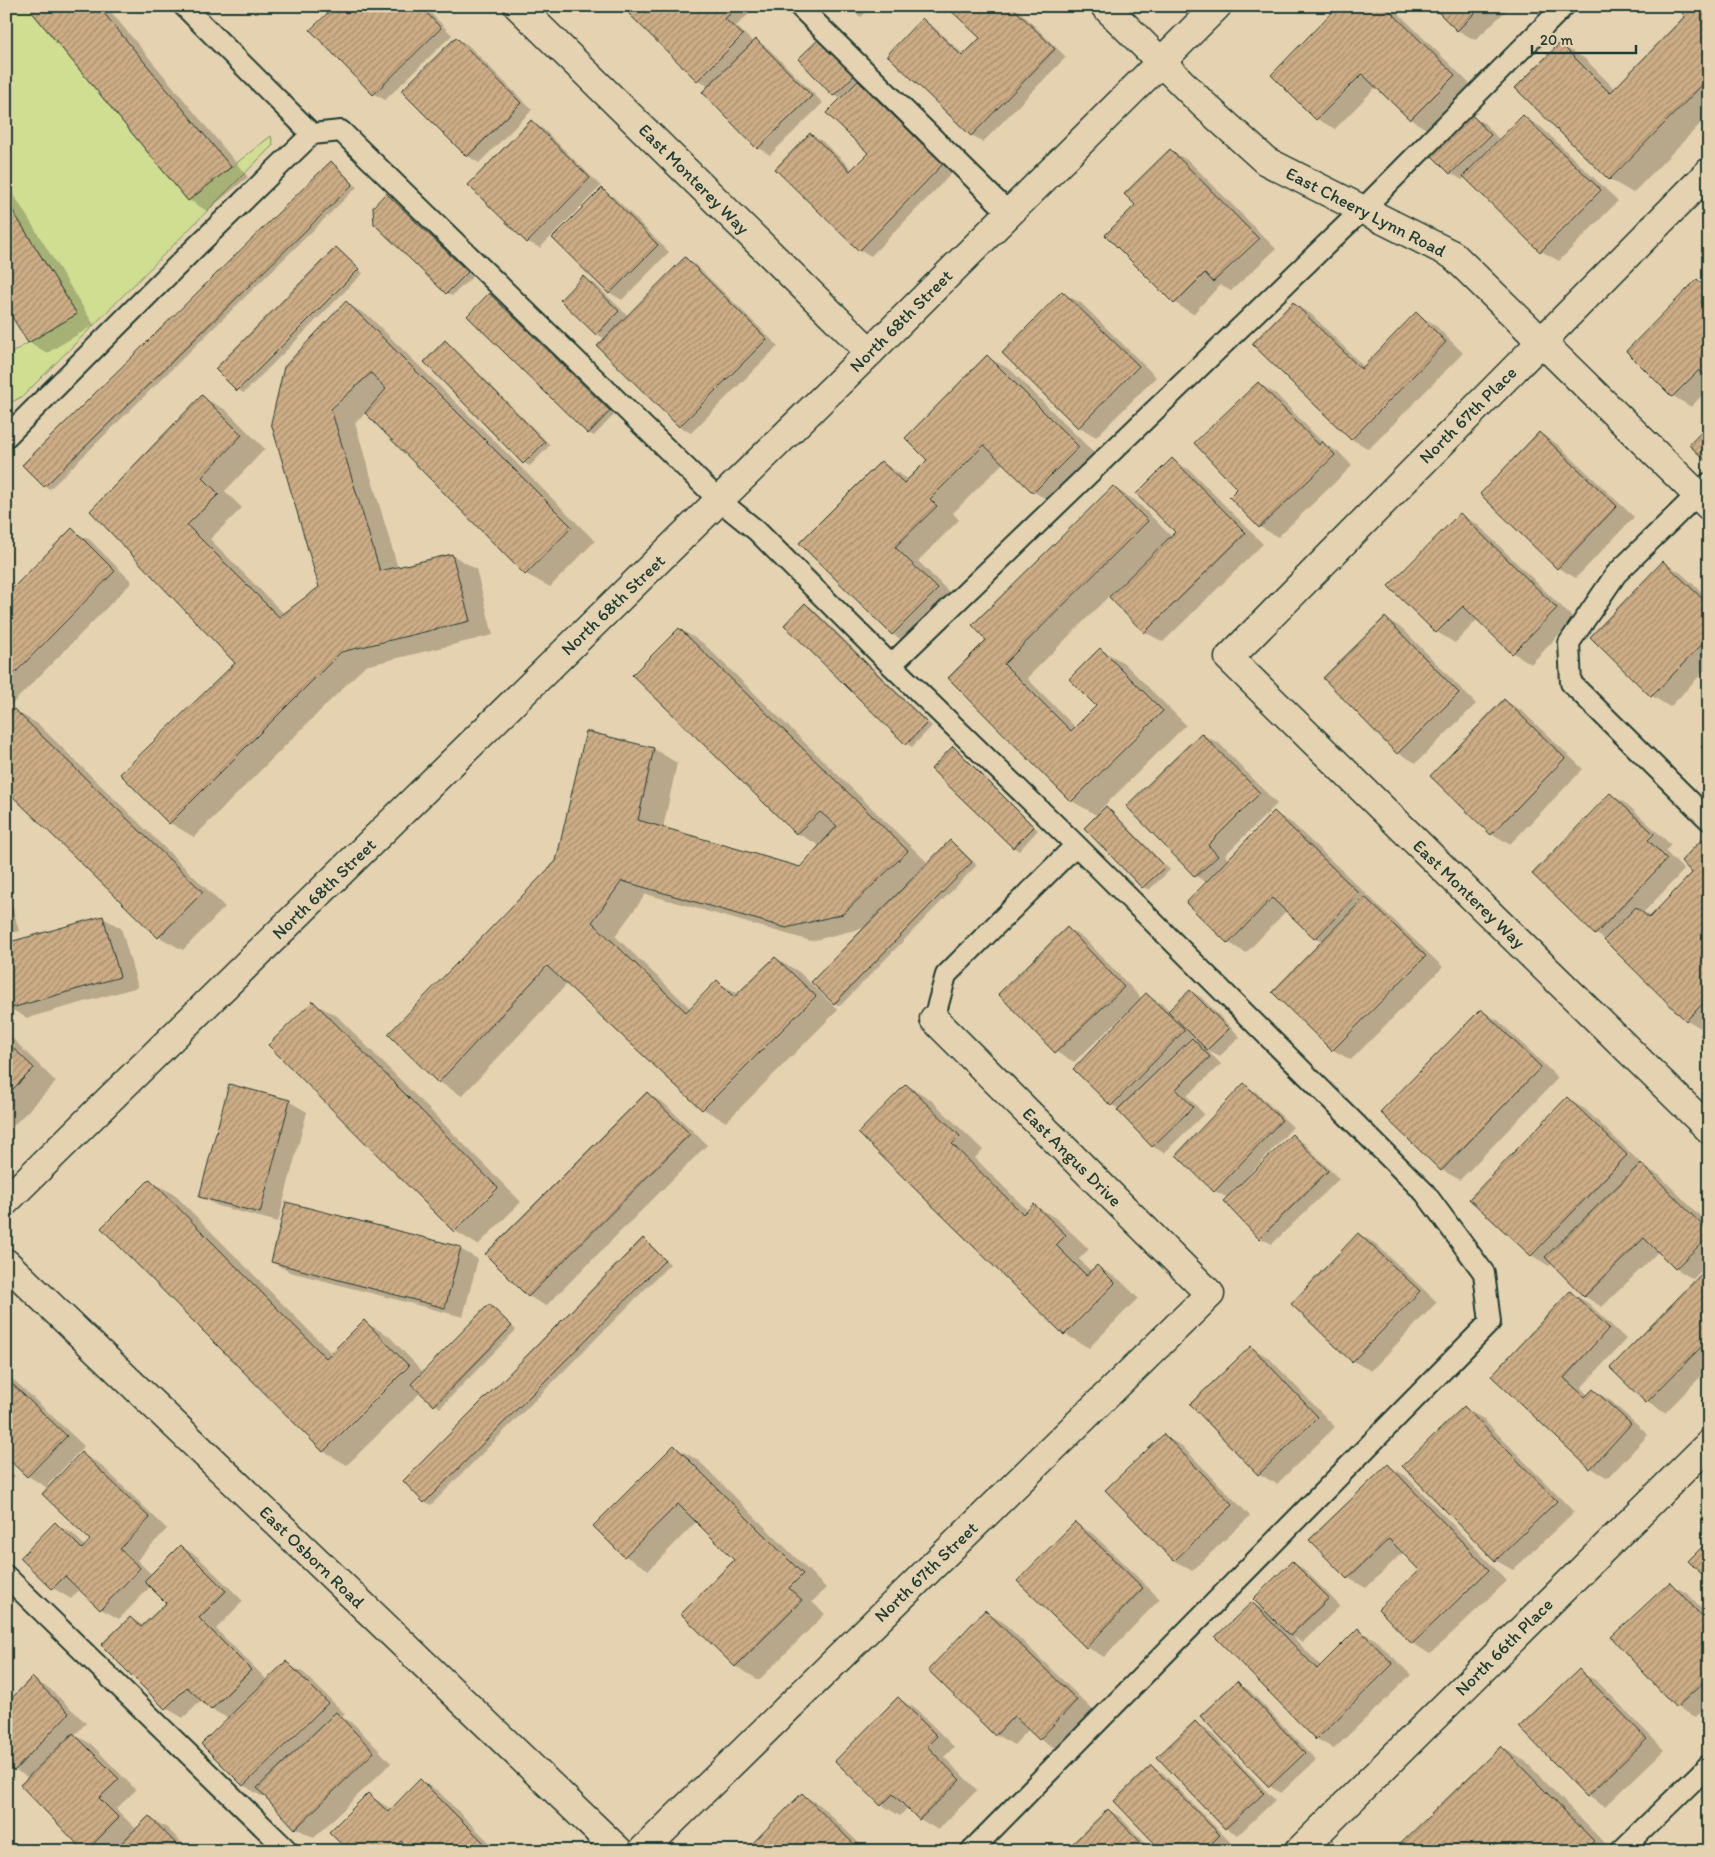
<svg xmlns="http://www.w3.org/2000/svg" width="1715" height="1857" font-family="Itim,sans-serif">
  <defs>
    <pattern id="building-hatch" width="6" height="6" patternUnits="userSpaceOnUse" patternTransform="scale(1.25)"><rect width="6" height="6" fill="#cead86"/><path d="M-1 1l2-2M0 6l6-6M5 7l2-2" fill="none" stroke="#a78e6e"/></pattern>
  </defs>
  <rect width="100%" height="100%" fill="#e5d2b0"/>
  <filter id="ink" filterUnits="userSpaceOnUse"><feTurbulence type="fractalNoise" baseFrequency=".02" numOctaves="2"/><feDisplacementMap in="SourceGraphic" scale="10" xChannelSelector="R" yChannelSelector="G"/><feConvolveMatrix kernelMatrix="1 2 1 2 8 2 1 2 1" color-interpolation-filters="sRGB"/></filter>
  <g filter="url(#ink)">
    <path fill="#d0de92" stroke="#788e63" d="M6,6H37L31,11L188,201L271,136L273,145L23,396L12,402H6V356L77,314L6,200Z"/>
    <path fill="#0003" d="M39,6H106L248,177L207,211L189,200L33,11Z
      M317,6H424L452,35L385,100L374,94L329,14Z
      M629,6H745L751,12L736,26L754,43L756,41L768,48L823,103L770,155L758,148L704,92L709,87L698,80Z
      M845,6H872L861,17Z
      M948,6H1014L1066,57L983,142L971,135L923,20L934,27L965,56L981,38Z
      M1340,6H1391L1472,86L1428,130L1410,119L1377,86L1335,129L1317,119L1272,75Z
      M1434,6H1511L1475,40L1457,30Z
      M1709,6V115L1633,193L1609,179L1560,45L1584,58L1615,89L1687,16Z
      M456,38L468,45L532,110L479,163L468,156Z
      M800,59L870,78L863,85L870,89L954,171L871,256L860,250L811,135L822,141L853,170L870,153L842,99L834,95Z
      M1472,117L1484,123L1500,140L1524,117L1541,127L1618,201L1559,261L1541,251L1466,177L1462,180L1451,173Z
      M532,122L543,129L601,186L540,248L528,242Z
      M1171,151L1189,161L1276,249L1231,291L1220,285L1193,314L1175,303L1106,235L1136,205Z
      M331,163L337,166L357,187L50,489L44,486Z
      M6,182L94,325L47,353L29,342L6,305Z
      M602,190L614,197L669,252L622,300L610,293L554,238Z
      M386,195L392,198L473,276L452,296L447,293L375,224Z
      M337,249L342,252L363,273L244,393L238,390L217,369Z
      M686,259L697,266L778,346L691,433L679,426L605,339L597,334L562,300L583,278L595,284L628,316Z
      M1697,280L1709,287V388L1691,407L1673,396L1627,351Z
      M1063,293L1081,303L1156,377L1096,437L1079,427Z
      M489,294L494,298L614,415L594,436L588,433Z
      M346,303L370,317L595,541L550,587L526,574L366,413L355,423L398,568L452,555L476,569L493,635L365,666L194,837L170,823L237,663L92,511L202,397L226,410L265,449L225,491L242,508L210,539L285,615L321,588L272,423Z
      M1293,304L1311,314L1364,367L1416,314L1434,324L1463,353L1369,449L1351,439Z
      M445,342L451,345L550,445L530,466L524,463Z
      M987,357L1011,370L1102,461L1058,506L1034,492L1004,462L953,513L959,520L918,561L961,604L916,648L892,634L882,462L909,480L929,460Z
      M1258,383L1276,394L1324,444L1340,453L1352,466L1278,537L1260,527L1230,497L1239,489Z
      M1540,433L1557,444L1634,517L1576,578L1558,568Z
      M1172,460L1190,470L1263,544L1163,642L1145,632L1109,596L1027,678L1076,728L1098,706L1100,649L1124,663L1186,725L1099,811L1101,813L1106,808L1112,811L1170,870L1149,890L1143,887L1086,828L1098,816L1072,801L950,678L988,640L1113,487L1136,501L1172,537L1177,532Z
      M1460,514L1478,525L1574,619L1531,664L1513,653L1478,619L1455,643L1437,632L1390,586Z
      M72,530L90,540L132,582L6,710V597Z
      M1663,562L1681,573L1709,599V666L1670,707L1652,696L1591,637Z
      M805,604L811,607L932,726L912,747L907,744Z
      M1385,618L1403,629L1476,704L1416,763L1398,753Z
      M680,629L703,643L929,864L950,841L956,845L977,865L840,1006L834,1003L867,927L811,941L646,894L615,936L691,1009L717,982L739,994L776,958L799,972L838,1010L726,1122L703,1109L568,983L462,1096L439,1082L558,861L654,749L677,763L663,828L800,869L820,846L797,833Z
      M1504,700L1522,711L1583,769L1510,844L1492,834L1432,776Z
      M14,710L38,724L225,907L183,950L159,937L6,788Z
      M1202,734L1220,744L1277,804L1225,855L1229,860L1274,813L1292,823L1443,967L1351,1060L1333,1050L1273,992L1322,942L1316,938L1287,910L1246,953L1229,943L1207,883L1196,876L1128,806Z
      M953,748L959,751L1038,830L1019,851L1013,847Z
      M1610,794L1628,805L1671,845L1665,851L1684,870L1644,912L1652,917L1694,873L1702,840L1709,844V1041L1706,1031L1687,1020L1606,940L1596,934Z
      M6,883L19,931L6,934Z
      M103,918L121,928L138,987L27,1018L9,1008Z
      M1067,928L1085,939L1142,999L1146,995L1164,1005L1170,1011L1191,991L1202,998L1240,1037L1220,1056L1206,1049L1221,1064L1187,1096L1204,1114L1164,1153L1152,1146L1119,1109L1112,1105L1075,1069L1127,1014L1126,1013L1074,1062L1056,1052Z
      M313,1003L337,1016L521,1202L478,1245L455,1231Z
      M1481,1010L1499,1021L1558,1078L1460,1180L1442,1170Z
      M6,1032L56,1082L9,1130L6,1128Z
      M907,1085L930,1099L983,1150L975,1158L1028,1211L1034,1205L1057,1219L1089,1249L1079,1259L1092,1272L1097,1266L1120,1280L1138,1298L1089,1348L1065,1334L860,1133Z
      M1244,1085L1256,1092L1293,1127L1247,1177L1249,1178L1292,1136L1304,1143L1339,1179L1272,1244L1260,1238L1228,1198L1215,1191L1178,1155Z
      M230,1086L290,1102L307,1112L278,1222L218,1206L200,1196Z
      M647,1093L665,1104L707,1145L546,1306L528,1296Z
      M1567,1099L1585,1109L1645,1167L1659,1175L1709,1225V1263L1693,1279L1675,1268L1659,1251L1602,1307L1584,1296L1552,1263L1549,1266L1531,1255Z
      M150,1181L174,1194L332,1354L364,1322L388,1335L424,1373L490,1306L495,1309L516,1330L440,1408L421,1392L347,1465L323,1451Z
      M1359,1234L1376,1244L1437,1302L1371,1371L1353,1361Z
      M643,1240L649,1243L670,1264L431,1505L425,1502L404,1481Z
      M460,1249L478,1259L463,1317L290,1272L272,1262Z
      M1709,1268V1368L1665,1413L1647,1402L1612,1368Z
      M1570,1292L1588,1303L1626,1339L1581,1388L1588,1395L1593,1390L1611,1401L1648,1435L1608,1478L1591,1468L1492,1376Z
      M1251,1347L1269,1358L1335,1427L1277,1484L1259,1474Z
      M6,1376L15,1381L84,1446L46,1487L28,1476L6,1455Z
      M1464,1408L1482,1418L1574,1512L1513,1570L1495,1560Z
      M1164,1436L1182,1446L1250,1516L1192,1571L1174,1560Z
      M674,1447L698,1460L826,1588L812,1602L825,1614L759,1680L735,1666L736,1560L697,1521L649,1570L625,1556Z
      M82,1454L100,1464L167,1529L137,1560L152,1575L181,1546L198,1557L243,1601L216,1629L268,1681L286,1663L304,1673L345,1714L342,1717L354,1724L391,1763L314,1838L296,1828L263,1794L261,1796L243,1785L229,1719L211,1709L202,1700L183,1718L166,1708L130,1618L144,1626L167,1603L151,1586L119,1619L101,1609L80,1589L71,1599L53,1588L55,1524L73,1534L86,1547L92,1540Z
      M1388,1466L1406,1476L1507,1581L1430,1654L1412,1643L1420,1570L1403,1552L1366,1588L1348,1578Z
      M6,1468L15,1476L6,1485Z
      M1075,1523L1093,1534L1160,1599L1104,1657L1087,1647Z
      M1292,1562L1304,1569L1340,1606L1303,1642L1293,1637L1321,1666L1358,1630L1376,1640L1411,1675L1334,1749L1317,1739L1252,1603L1266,1611Z
      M1670,1584L1688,1594L1709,1616V1704L1695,1717L1677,1707Z
      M985,1612L1003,1622L1094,1711L1057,1749L1039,1739L1029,1729L1014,1745L996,1735Z
      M1579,1671L1597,1681L1664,1750L1605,1807L1588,1796L1521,1727Z
      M32,1679L50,1689L86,1723L75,1735L91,1744L136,1790L116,1809L137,1830L150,1818L167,1828L190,1851H85L29,1778L15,1770L6,1761V1691L14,1698Z
      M1237,1683L1249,1690L1316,1760L1281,1793L1269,1786Z
      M899,1699L916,1709L954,1747L944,1757L977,1790L938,1830L920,1819L908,1807L900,1816L882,1805Z
      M1195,1723L1207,1729L1275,1800L1238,1835L1226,1828L1159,1757Z
      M1501,1747L1525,1761L1612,1851H1395Z
      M1151,1767L1163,1773L1231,1843L1222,1851H1164Z
      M421,1781L438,1791L498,1851H349L369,1795L392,1810Z
      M802,1795L820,1805L867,1851H747Z
      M1109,1810L1120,1817L1153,1851H1079Z
      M1662,1847L1668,1851H1659Z"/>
    <path fill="url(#building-hatch)" stroke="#1f3d34" d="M37,6H98L231,167L188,201L31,11Z
      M335,6H420L441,28L373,95L310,30Z
      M632,6H738L725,19L743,35L697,81L627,12Z
      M946,6H1011L1055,49L971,136L887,55L922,18L962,56L980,38Z
      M1338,6H1385L1455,75L1410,120L1362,74L1316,120L1271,75Z
      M1432,6H1482L1457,31Z
      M1675,6H1709V78L1609,180L1515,88L1560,43L1610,93L1685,16Z
      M824,34L859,71L833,96L798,59Z
      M456,37L521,103L467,157L401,91Z
      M756,39L812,96L757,149L702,92Z
      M858,81L943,164L859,251L775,169L810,133L850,171L868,153L826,113Z
      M1472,115L1491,135L1450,174L1431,155Z
      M1523,115L1601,190L1540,252L1463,176Z
      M531,120L590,178L527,243L468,185Z
      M1170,149L1259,239L1213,282L1205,273L1174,304L1105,235L1135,205L1124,194Z
      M331,161L353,184L44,487L22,465Z
      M602,188L658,245L609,294L552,238Z
      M386,193L468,272L446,294L374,224L373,207Z
      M6,200L77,314L28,343L6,307Z
      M336,247L359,269L237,391L215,369Z
      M685,257L767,339L679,427L597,346Z
      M583,276L619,311L596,335L560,300Z
      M1697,279L1709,290V380L1699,370L1672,397L1626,351Z
      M1062,291L1139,366L1078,428L1002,353Z
      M489,293L610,411L588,434L467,316Z
      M346,301L572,527L525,575L365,413L386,389L371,373L331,409L380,571L452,554L470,621L341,652L169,824L120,774L235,663L90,511L202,395L242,435L202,477L219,494L187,525L279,617L319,587L271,423L284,367Z
      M1293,302L1361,369L1416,312L1446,342L1351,440L1252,344Z
      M445,340L545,442L523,464L424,362Z
      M987,355L1079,447L1033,493L984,445L930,499L937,506L895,547L938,589L892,635L799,543L881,461L904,483L927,460L905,438Z
      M1258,382L1319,445L1322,441L1335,455L1259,528L1229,497L1237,489L1194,443Z
      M1709,424V464L1689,445Z
      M1539,432L1617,506L1557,569L1480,494Z
      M1172,458L1246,533L1144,633L1109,597L1175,532L1136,494Z
      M1113,486L1148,521L1004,664L1071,731L1096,706L1069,679L1100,648L1163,711L1071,802L948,678L986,640L972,625Z
      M1460,513L1557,608L1512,654L1463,606L1436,633L1388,586Z
      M72,528L115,571L6,682V595Z
      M1663,561L1709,605V637L1651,697L1590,637Z
      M805,603L927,723L906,745L784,625Z
      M1385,617L1459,693L1397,754L1323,678Z
      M679,628L908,851L843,914L786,928L622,881L592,922L686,1012L717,980L734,997L775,957L816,996L702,1110L547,966L438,1083L388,1034L556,861L586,731L654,748L638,820L800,867L837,826L820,812L796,834L632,675Z
      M1504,699L1565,758L1491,835L1430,776Z
      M14,709L203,892L158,938L6,790V717Z
      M1201,733L1260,793L1208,845L1218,856L1195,877L1126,806Z
      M1709,739V754L1701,747Z
      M953,746L1034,827L1013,848L931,769Z
      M1610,793L1654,834L1648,840L1667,859L1595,935L1532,874Z
      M1106,806L1165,867L1142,888L1084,828Z
      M1274,811L1359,893L1315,939L1272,898L1228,944L1186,903Z
      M1702,839L1709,845V975L1707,977L1709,979V997L1686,1021L1604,940L1636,907L1649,918L1692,873L1681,861Z
      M950,840L972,862L834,1004L811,982Z
      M1365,897L1426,956L1332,1051L1272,992Z
      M103,916L120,977L8,1009L6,1001V943Z
      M1067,927L1124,987L1055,1053L998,994Z
      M1190,990L1229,1029L1207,1050L1168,1011Z
      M1146,993L1185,1030L1111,1106L1073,1069Z
      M313,1001L498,1188L454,1232L268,1045Z
      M1481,1009L1541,1067L1441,1171L1380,1112Z
      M1709,1026V1043L1700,1035Z
      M1192,1038L1210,1057L1176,1089L1193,1107L1152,1147L1117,1110Z
      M6,1041L34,1068L6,1096Z
      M1244,1083L1282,1120L1214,1192L1176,1155Z
      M229,1084L290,1100L260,1213L199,1197Z
      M906,1084L960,1136L952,1144L1023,1214L1034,1204L1066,1235L1056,1245L1086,1275L1097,1265L1115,1283L1064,1335L858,1133Z
      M647,1092L690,1134L528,1297L485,1254Z
      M1567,1097L1627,1155L1531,1256L1469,1199Z
      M1292,1134L1328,1171L1259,1239L1223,1201Z
      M1641,1163L1709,1232V1236L1675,1269L1644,1238L1584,1297L1545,1257Z
      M150,1179L326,1358L364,1320L409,1366L323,1452L101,1228Z
      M286,1202L461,1247L445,1308L271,1262Z
      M1358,1233L1420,1291L1352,1362L1291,1304Z
      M643,1238L665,1260L424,1503L403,1481Z
      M1709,1266V1339L1646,1403L1610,1368Z
      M1570,1291L1609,1328L1564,1378L1585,1397L1593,1389L1631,1424L1590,1469L1491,1376Z
      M489,1304L512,1326L434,1406L411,1384Z
      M1251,1346L1318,1417L1258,1475L1190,1404Z
      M6,1378L67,1436L27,1477L6,1457Z
      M1464,1406L1557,1501L1495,1561L1402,1466Z
      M1164,1434L1233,1505L1174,1561L1105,1490Z
      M674,1445L803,1574L789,1588L802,1600L735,1667L681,1614L734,1560L678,1504L624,1557L593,1526Z
      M81,1452L150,1518L120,1549L140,1568L100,1610L65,1576L52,1589L20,1558L55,1522L82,1549L90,1540L42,1494Z
      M1388,1464L1489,1570L1412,1644L1378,1609L1419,1570L1389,1539L1347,1579L1309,1540Z
      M1075,1522L1143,1588L1086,1648L1017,1581Z
      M1709,1540V1581L1688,1561Z
      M180,1545L226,1591L199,1618L251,1670L211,1710L187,1687L165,1709L101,1645L130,1617L141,1627L166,1603L144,1581Z
      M1292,1561L1329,1598L1290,1636L1253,1599Z
      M1670,1582L1709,1624V1677L1676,1708L1611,1637Z
      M1252,1602L1317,1669L1358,1628L1393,1664L1316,1740L1215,1637Z
      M985,1610L1077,1700L1039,1740L1014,1716L995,1736L928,1670Z
      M286,1661L328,1703L243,1786L201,1744Z
      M1579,1669L1647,1739L1587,1797L1519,1727Z
      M32,1677L69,1713L14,1771L6,1763V1696L10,1700Z
      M1237,1681L1305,1753L1269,1787L1200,1716Z
      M898,1697L937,1736L927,1746L960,1780L919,1820L893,1794L881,1806L835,1761Z
      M336,1712L374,1752L295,1829L257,1788Z
      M1195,1721L1264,1793L1225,1829L1157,1757Z
      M73,1733L119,1779L99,1798L119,1818L86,1851H84L20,1785Z
      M1501,1746L1594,1841L1584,1851H1501L1495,1844L1488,1851H1393Z
      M1151,1765L1220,1835L1204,1851H1162L1114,1801Z
      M420,1779L487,1846L483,1851H411L401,1841L394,1848L396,1851H348L329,1832L368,1793L388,1812Z
      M802,1793L861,1851H745Z
      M1108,1809L1149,1851H1077L1071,1845Z
      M149,1816L183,1851H113Z"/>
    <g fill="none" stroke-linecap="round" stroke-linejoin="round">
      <g stroke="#1f3d34" stroke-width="24">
        <path id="lane" d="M799,6L1009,213
          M312,134L341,131L720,501L757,531L891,665L1076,845L1425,1193L1484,1273L1490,1322L971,1851
          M6,437L197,246L312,134L184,6
          M1709,483L1616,574L1569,643L1571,683L1709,820
          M891,665L1363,209L1564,6
          M934,1019L946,975L1076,845
          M6,1576L288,1851
          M1621,1851L1709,1765"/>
      </g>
      <g stroke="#1f3d34" stroke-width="31">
        <path id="street" d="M518,6L870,352
          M1105,6L1204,105L1266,161L1453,255L1709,506
          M1709,172L1229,658L1709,1129
          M642,1851L1210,1294L934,1019
          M1299,1851L1709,1444"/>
      </g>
      <g stroke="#1f3d34" stroke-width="31">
        <path id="secondary" d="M6,1201L870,352L1217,6
          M6,1263L619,1851"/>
      </g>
      <use href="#lane" stroke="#e5d2b0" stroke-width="20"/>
      <use href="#street" stroke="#e5d2b0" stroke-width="28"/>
      <use href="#secondary" stroke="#e5d2b0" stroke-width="28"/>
    </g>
  </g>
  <g text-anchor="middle" stroke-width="4" stroke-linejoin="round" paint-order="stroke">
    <g font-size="18" fill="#1f3d34" stroke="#e5d2b0">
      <text transform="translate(694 179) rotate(45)" y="6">East Monterey Way</text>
      <text transform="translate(1366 212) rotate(27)" y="6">East Cheery Lynn Road</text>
      <text transform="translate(901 321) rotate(-45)" y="6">North 68th Street</text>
      <text transform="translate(1468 415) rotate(-45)" y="6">North 67th Place</text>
      <text transform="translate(613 605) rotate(-44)" y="6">North 68th Street</text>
      <text transform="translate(324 889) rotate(-44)" y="6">North 68th Street</text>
      <text transform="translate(1469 894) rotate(44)" y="6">East Monterey Way</text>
      <text transform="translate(1072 1157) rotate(45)" y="6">East Angus Drive</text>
      <text transform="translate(312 1557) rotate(44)" y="6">East Osborn Road</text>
      <text transform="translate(926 1572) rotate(-44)" y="6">North 67th Street</text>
      <text transform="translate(1504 1647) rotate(-45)" y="6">North 66th Place</text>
    </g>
  </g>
  <rect width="1715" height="1857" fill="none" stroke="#e5d2b0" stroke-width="25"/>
  <rect x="12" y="12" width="1690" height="1832" fill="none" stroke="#1f3d34" stroke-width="2" filter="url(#ink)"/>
  <path d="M1532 45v8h104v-8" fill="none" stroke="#1f3d34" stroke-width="2.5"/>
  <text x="1540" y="45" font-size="15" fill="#1f3d34" stroke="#e5d2b0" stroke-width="4" paint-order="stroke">20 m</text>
</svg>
